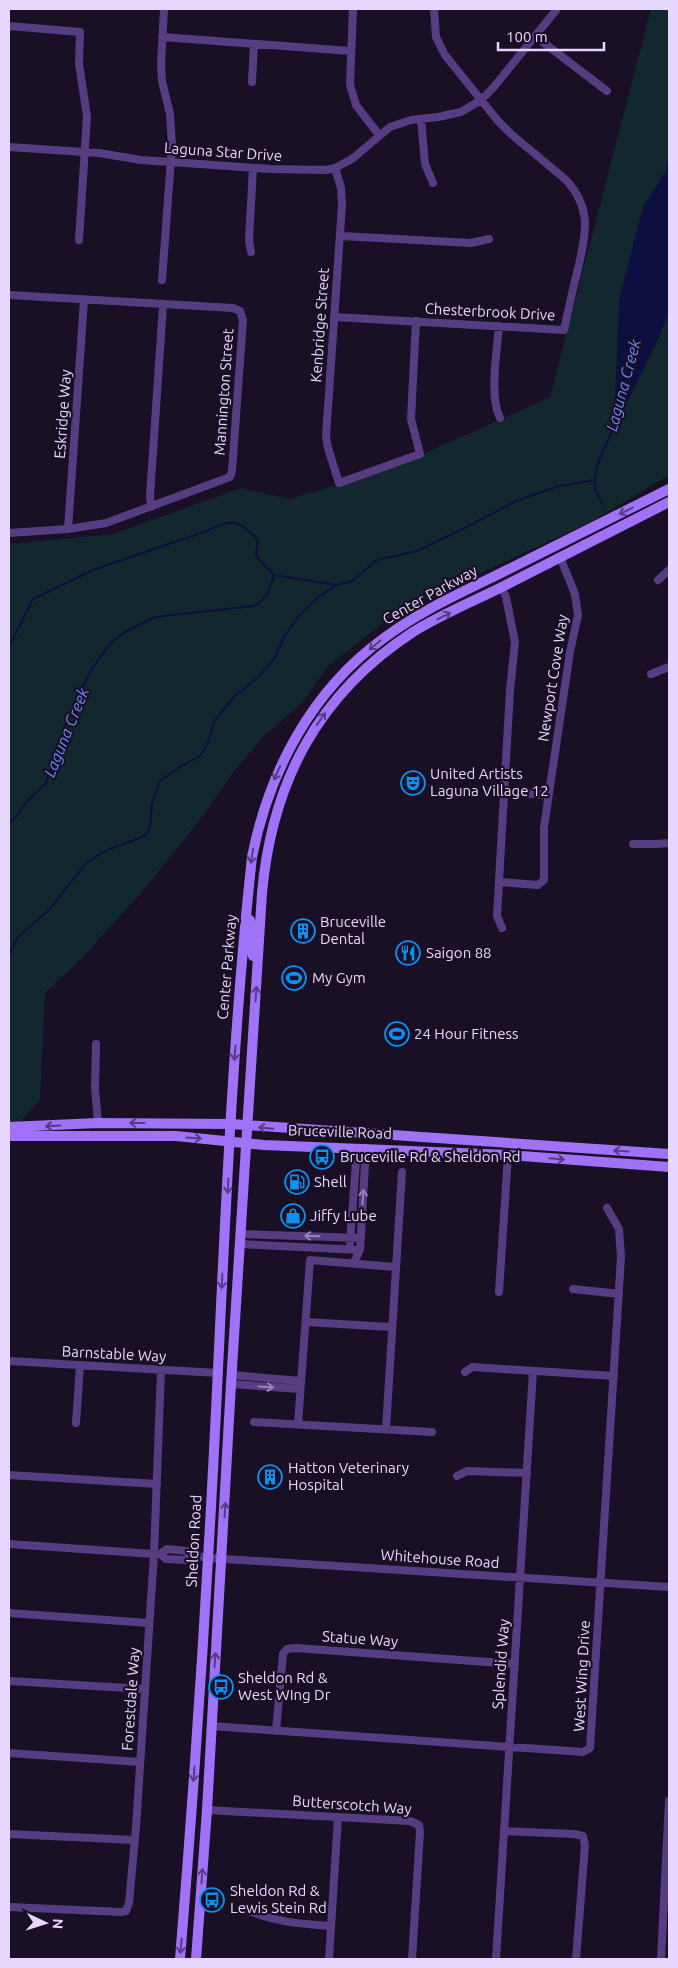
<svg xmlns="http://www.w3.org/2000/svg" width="678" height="1968" font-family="Ubuntu,sans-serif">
  <rect width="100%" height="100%" fill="#1a1025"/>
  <path fill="#13272e" d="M651,9H669V475L589,523L401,609L328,666L302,703L265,735L235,770L199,821L145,888L83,957L45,993L40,1100L9,1134V544L113,534L241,488L289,499L338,485L419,456L550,397Z"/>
  <path fill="#0d0f41" d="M668,167L669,171V313L655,346L614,428L619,300L643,207Z"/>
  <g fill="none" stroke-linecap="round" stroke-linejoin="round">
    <path stroke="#0d0f41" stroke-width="2" d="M667,169L669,159
      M603,505C601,500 596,493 595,487C592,465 608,445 614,426
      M9,647L33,599L93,570L204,532C233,519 235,517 258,540L256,556L274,575
      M9,823L15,818L29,799L46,783L67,720L87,678L99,658L112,642L125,632L155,617L253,606C267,600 270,589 274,575L336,585
      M9,955L18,937L49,910L86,863L107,850L145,836L150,827L152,803L160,781L180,767L200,756L207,745L215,720L233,698L260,675L274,659L284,637L298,617L317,598L337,585L352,581L377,560L417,551L465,528L516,501L559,486L595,480"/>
    <path stroke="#563d81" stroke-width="8" d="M353,9L350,85L356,105L379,135
      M9,26L80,32L79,64L87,116L79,240
      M535,36L607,91
      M162,37L350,51
      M252,82L254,44
      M421,119L425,164L433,183
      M9,147L99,153L141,160L171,162L270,169L326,170L335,168L352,159L390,127L411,120L438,117L461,112L481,100L493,88L557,9
      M335,168L341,188L342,205L326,436L328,448L339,483L420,454L411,419L416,321
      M341,236L471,243L489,239
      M251,252L249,240L253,168
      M162,280L172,145L170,114L162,81L161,64L164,9
      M9,295L233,308L240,311L243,320L232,471L230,477L106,523L68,529L9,533
      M334,317L564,330C568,311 572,292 577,273C585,237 594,209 565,179L511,134L498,121L445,55L436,37L434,9
      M499,326C497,351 489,397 500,418
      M151,507L150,496L163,305
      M68,529L84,300
      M658,580L669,570
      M501,587L506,597L515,642L510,690L497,916L502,928
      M651,674L669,667
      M504,792L549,795
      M633,844H655L669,843
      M500,882L538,885L544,880V827L570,652L578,615L575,594L560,557
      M96,1044L95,1088L98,1123
      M240,1234L361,1238
      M350,1243L357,1148
      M240,1244L360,1250
      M354,1262L360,1250L366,1148
      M573,1289L619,1294
      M499,1292L508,1155
      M306,1322L391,1327
      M9,1361L218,1373
      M465,1372L472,1367L614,1376
      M232,1375L301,1381
      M231,1384L300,1389
      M254,1422L432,1432
      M76,1423L80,1365
      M298,1424L310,1260L395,1267
      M386,1429L402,1172
      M9,1475L157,1484
      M457,1476L467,1471L527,1473
      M9,1544L154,1554H160L167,1549L187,1551L190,1555L186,1560L166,1559L160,1554
      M190,1555L209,1558L669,1587
      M9,1613L149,1623
      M9,1681L145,1689
      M211,1726L583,1752L590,1748L621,1257L619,1229L607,1208
      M276,1731L283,1654L287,1649L296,1648L515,1664
      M9,1753L140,1762
      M207,1810L410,1821L419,1825L420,1832L412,1959
      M504,1831L574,1834L583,1836L585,1845L576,1959
      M9,1834L134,1840
      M9,1907L121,1912L126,1911L129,1903L136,1827L154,1554L161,1370
      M245,1909C273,1922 301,1924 331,1926
      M329,1959L338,1817
      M496,1959L533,1371
      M661,1959L669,1801"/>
    <path stroke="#a072f8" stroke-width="10" d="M250,920C252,932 250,944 253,956L258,957
      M9,1127L98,1123L231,1124L669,1154
      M9,1136H176L264,1145L508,1155L669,1167
      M180,1959C195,1777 207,1594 216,1411C225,1226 232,1040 252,857C269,771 312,690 384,638C421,610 465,591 507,570C561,543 615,516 669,489
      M196,1959L207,1810L231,1384L262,893C272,782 318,694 413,632C442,614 474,601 504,586C559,558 614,530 669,502"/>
  </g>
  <defs><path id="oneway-shaft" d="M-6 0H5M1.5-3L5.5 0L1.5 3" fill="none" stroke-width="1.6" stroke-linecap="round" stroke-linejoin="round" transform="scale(1.25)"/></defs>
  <g stroke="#563c84">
    <use href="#oneway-shaft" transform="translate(626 511) rotate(153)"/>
    <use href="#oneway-shaft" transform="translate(444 616) rotate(-27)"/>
    <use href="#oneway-shaft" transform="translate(375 645) rotate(141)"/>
    <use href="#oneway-shaft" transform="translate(321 719) rotate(-55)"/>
    <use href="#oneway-shaft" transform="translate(277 773) rotate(114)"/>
    <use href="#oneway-shaft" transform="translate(252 856) rotate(99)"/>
    <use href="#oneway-shaft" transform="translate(256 994) rotate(-86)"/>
    <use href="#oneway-shaft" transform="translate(235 1053) rotate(94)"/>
    <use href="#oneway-shaft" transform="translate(137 1123) rotate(180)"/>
    <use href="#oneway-shaft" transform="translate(53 1126) rotate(177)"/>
    <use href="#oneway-shaft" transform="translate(266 1128) rotate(-175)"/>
    <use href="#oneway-shaft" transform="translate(194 1138) rotate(4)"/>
    <use href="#oneway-shaft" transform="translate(621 1151) rotate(-176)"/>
    <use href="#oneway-shaft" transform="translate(557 1159) rotate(5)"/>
    <use href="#oneway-shaft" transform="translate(228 1186) rotate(93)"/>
    <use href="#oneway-shaft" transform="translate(222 1281) rotate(93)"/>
    <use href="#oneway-shaft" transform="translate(225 1510) rotate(-87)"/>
    <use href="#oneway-shaft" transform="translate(215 1660) rotate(-86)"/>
    <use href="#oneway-shaft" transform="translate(194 1774) rotate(94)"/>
    <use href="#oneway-shaft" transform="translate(202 1876) rotate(-86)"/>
    <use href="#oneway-shaft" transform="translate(181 1946) rotate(95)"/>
  </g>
  <g stroke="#9782b9">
    <use href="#oneway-shaft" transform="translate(363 1197) rotate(-86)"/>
    <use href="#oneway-shaft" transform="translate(312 1236) rotate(-178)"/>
    <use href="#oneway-shaft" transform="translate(266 1387) rotate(3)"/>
  </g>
  <defs>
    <g id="theatre-ring" transform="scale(1.25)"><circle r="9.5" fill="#1a1025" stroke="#0c91f3" stroke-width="1.5"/><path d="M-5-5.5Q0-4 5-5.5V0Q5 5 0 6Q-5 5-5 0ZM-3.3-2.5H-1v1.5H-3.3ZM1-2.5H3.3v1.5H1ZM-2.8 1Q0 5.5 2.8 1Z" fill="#0c91f3"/></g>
    <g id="building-ring" transform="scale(1.25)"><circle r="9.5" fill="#1a1025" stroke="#0c91f3" stroke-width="1.5"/><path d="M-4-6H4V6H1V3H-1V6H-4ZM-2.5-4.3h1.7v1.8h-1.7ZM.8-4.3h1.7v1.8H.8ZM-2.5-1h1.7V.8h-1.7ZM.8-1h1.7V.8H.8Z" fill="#0c91f3"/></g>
    <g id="restaurant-ring" transform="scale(1.25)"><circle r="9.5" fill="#1a1025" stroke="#0c91f3" stroke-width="1.5"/><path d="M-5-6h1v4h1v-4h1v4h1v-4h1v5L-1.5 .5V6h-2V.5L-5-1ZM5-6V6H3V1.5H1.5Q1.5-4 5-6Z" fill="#0c91f3"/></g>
    <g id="stadium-ring" transform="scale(1.25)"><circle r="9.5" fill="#1a1025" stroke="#0c91f3" stroke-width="1.5"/><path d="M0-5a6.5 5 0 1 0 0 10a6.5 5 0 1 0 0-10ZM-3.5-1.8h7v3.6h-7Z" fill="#0c91f3"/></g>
    <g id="bus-ring" transform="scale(1.25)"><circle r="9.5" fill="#1a1025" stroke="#0c91f3" stroke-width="1.5"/><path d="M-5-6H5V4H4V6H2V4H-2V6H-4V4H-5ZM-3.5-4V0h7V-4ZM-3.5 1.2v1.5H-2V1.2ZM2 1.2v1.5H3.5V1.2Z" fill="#0c91f3"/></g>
    <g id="fuel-ring" transform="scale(1.25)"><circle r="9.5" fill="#1a1025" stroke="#0c91f3" stroke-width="1.5"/><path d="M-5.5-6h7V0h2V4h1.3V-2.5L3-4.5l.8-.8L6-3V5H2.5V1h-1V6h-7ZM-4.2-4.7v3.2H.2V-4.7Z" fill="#0c91f3"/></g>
    <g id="shop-ring" transform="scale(1.25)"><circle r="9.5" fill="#1a1025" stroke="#0c91f3" stroke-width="1.5"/><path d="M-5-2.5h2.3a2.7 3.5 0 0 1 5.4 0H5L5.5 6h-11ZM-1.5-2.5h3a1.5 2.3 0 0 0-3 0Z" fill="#0c91f3"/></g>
  </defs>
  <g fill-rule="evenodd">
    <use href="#theatre-ring" x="413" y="783"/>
    <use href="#building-ring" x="303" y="931"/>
    <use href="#restaurant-ring" x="408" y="953"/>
    <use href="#stadium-ring" x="294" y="978"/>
    <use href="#stadium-ring" x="397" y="1034"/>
    <use href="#bus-ring" x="322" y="1157"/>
    <use href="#fuel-ring" x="297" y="1182"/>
    <use href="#shop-ring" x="293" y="1216"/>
    <use href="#building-ring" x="270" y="1477"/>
    <use href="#bus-ring" x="221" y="1687"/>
    <use href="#bus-ring" x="212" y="1900"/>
  </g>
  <g text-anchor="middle" stroke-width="4.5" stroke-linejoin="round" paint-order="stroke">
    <g font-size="15" fill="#e7d6fd" stroke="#1a1025">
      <text transform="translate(223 152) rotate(4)" y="5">Laguna Star Drive</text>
      <text transform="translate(490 312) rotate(3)" y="5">Chesterbrook Drive</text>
      <text transform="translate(320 325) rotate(-86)" y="5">Kenbridge Street</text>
      <text transform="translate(224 392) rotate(-86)" y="5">Mannington Street</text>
      <text transform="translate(63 414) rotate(-86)" y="5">Eskridge Way</text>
      <text transform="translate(430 595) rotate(-29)" y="5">Center Parkway</text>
      <text transform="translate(553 678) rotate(-81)" y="5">Newport Cove Way</text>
      <text transform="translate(227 967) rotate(-85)" y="5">Center Parkway</text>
      <text transform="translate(340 1132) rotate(2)" y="5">Bruceville Road</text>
      <text transform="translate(114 1354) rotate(3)" y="5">Barnstable Way</text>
      <text transform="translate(194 1541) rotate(-87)" y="5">Sheldon Road</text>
      <text transform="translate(440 1559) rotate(4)" y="5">Whitehouse Road</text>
      <text transform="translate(360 1639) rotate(4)" y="5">Statue Way</text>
      <text transform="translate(501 1664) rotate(-86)" y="5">Splendid Way</text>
      <text transform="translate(582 1676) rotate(-87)" y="5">West Wing Drive</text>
      <text transform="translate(131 1699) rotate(-86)" y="5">Forestdale Way</text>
      <text transform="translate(352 1805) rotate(4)" y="5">Butterscotch Way</text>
    </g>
    <g font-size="15" fill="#e7d6fd" stroke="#1a1025" text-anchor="start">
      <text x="430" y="779">United Artists<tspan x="430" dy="17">Laguna Village 12</tspan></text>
      <text x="320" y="927">Bruceville<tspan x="320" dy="17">Dental</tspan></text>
      <text x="426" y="958">Saigon 88</text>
      <text x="312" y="983">My Gym</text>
      <text x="414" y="1039">24 Hour Fitness</text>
      <text x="340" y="1162">Bruceville Rd &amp; Sheldon Rd</text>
      <text x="314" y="1187">Shell</text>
      <text x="310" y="1221">Jiffy Lube</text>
      <text x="288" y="1473">Hatton Veterinary<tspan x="288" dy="17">Hospital</tspan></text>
      <text x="238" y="1683">Sheldon Rd &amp;<tspan x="238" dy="17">West WIng Dr</tspan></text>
      <text x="230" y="1896">Sheldon Rd &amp;<tspan x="230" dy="17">Lewis Stein Rd</tspan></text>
    </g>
    <g font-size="16" font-style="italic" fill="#6988f8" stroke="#1a1025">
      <text transform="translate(623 385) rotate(-75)" y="6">Laguna Creek</text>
      <text transform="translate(66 732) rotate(-68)" y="6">Laguna Creek</text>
    </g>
  </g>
  <rect width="678" height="1968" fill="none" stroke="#e7d6fd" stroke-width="20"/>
  <g transform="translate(45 1923) rotate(94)" stroke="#1a1025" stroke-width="4" paint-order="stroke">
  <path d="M0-4L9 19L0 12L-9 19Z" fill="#e7d6fd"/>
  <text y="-8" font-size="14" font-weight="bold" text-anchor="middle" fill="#e7d6fd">N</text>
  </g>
  <path d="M498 42v8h106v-8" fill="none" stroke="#e7d6fd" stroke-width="2.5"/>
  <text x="506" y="42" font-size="15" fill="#e7d6fd" stroke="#1a1025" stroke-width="4" paint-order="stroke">100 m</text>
</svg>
